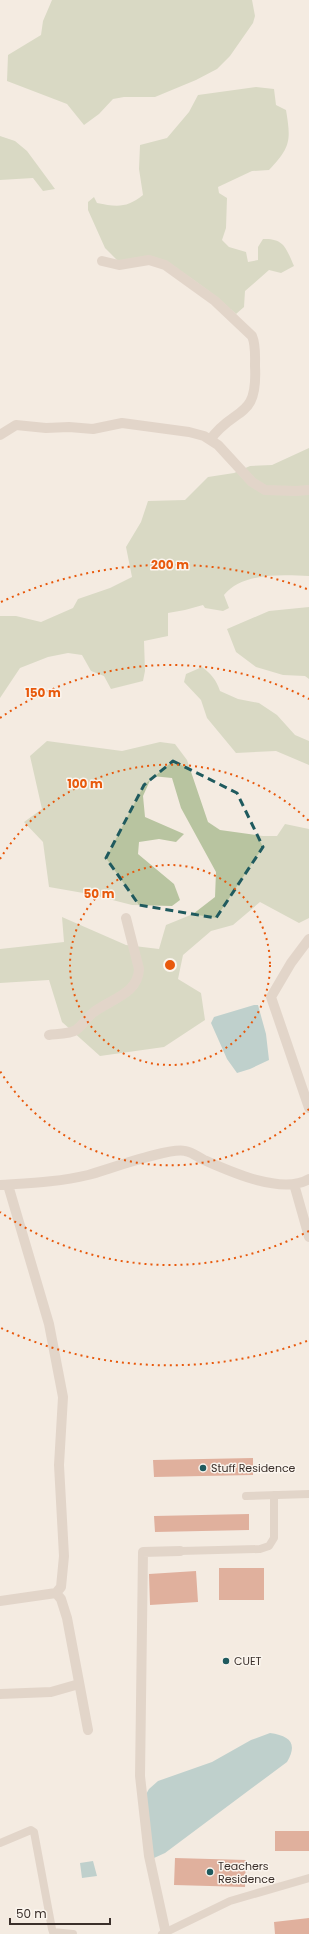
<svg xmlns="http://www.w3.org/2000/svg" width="309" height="1934" font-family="Poppins,sans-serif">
  <rect width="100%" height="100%" fill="#f4ebe1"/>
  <path fill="#b8c4a0" d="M52,0H252L255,16L253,23L230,56L217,69L196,80L155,97H124L113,99L99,114L84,125L67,104L7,81L8,55L41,35L43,21Z
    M256,87L274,89L276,105L286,110C291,140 291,147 269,170L252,171L218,187L219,193L227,198L226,228L222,240L229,247L246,252L248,262L258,260V247L263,239C284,238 286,248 294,266L281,273L269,270L245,291L244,307L236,314C222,301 180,266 162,264C150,262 135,265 122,265L105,248L88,210V202L94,197L97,203C117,207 127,208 143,195L139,169L140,145L167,138L189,112L198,95Z
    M0,136L15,141L27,151L55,189L43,191L33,178L0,180Z
    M309,448V576C283,575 242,572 224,595L229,608L223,611L205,608L203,605L185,610L168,613V636L144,641L145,671L143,681L111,689L104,676L91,671L82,655L68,653L48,657L20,668L0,698V616H16L41,622L73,608L78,599L110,588L132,577L126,547L141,522L148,501L185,500L208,477L234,473L250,466L272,465Z
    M309,607V679L305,676L283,675L256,667L236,652L227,629L269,611Z
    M202,667C211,674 216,679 220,691L238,699L259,703L277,715L295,735L309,741V765L276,751L236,753L207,718L201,700L184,682L186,674Z
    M47,741L122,751L160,742L175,744L187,760L208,822L220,830L263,836H277L285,824L309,829V918L299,923L260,902L233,925L211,931L183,955L178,979L201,993L205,1020L164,1047L100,1056L62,1022L49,980L0,983V949L64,942L62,917L126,945L159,949L166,925L193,914L215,897L216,872L181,808L172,778L152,776L143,796L145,817L184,834L176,842L159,839L139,842L138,854L174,884L180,900L172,906L132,905L89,894L49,887L43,842L24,822L42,809L30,756Z"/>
  <path fill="#7fb0b2" d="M254,1005H258L266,1034L269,1060L250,1069L237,1073L227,1059L211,1023L214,1017Z
    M270,1733C290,1736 298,1743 287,1762L165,1853L154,1858L151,1856L145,1796L149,1789L158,1781L212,1762L251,1740Z
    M93,1861L97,1876L82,1878L80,1863Z"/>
  <path fill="#c8694b" d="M253,1458V1475L154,1477L153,1460Z
    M249,1514V1530L155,1532L154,1516Z
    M219,1568H264V1600H219Z
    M196,1571L198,1602L150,1605L149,1574Z
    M275,1831H309V1851H275Z
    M175,1858L246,1860L245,1887L174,1885Z
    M309,1918V1934H275L274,1922Z"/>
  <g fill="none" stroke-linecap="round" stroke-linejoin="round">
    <path stroke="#cdbbac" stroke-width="8" d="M246,1496L309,1494
      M180,1551L260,1549L269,1546L274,1538V1495
      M0,1843L31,1830L34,1832L52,1929L53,1932L73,1934
      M162,1934L230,1901L309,1878"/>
    <path stroke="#cdbbac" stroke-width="10" d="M102,261L119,265L149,260L165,265L215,301L252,336C256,345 255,357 255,366C258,421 234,406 210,440
      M0,435L16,425L46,428L69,427L93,429L122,423L189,432L204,436L218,445L252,482L265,490L296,491L309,490
      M309,939L291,963L271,997L309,1108
      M49,1035C56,1034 70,1034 76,1030C83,1025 87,1017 94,1012C111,999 138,994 139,969L126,918
      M294,1184L309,1237
      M0,1185C30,1183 59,1182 88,1175C107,1170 169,1147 185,1151C192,1152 198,1157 204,1160C231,1172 282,1195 309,1179
      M56,1593L61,1599L67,1618L88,1730
      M0,1601L56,1593L61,1587L64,1556L59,1465L63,1397L49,1324L8,1185
      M0,1694L51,1692L79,1684
      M166,1934L149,1856L140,1776L143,1552L180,1551"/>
  </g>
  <path d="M0 0H309V1934H0ZM173,761L237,793L263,847L216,918L139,905L106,858L144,785Z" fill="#f4ebe1" fill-opacity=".55" fill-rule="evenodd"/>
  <path fill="none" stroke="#1f5a5e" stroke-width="3" stroke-dasharray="8 5" stroke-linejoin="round" d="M173,761L237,793L263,847L216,918L139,905L106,858L144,785Z"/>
  <g fill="none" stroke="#e8590c" stroke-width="2" stroke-dasharray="2 4">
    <circle cx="170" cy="965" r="100"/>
    <path d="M309 1109A200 200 0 0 1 0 1071M0 859A200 200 0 0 1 309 821"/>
    <path d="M309 1231A300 300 0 0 1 0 1212M0 718A300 300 0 0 1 309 699"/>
    <path d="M307 1341A400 400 0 0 1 1 1328M1 602A400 400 0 0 1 307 589"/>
  </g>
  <g fill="#1f5a5e" stroke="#fbf5ee" stroke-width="1.5">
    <circle cx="203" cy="1468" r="4"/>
    <circle cx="226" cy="1661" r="4"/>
    <circle cx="210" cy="1872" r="4"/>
  </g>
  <g text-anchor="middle" stroke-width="3" stroke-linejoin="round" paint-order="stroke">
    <g font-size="11" fill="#3b302b" stroke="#fbf5ee" text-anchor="start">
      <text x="211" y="1472">Stuff Residence</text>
      <text x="234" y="1665">CUET</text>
      <text x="218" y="1870">Teachers<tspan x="218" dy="13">Residence</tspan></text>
    </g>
  </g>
  <circle cx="170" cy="965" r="6" fill="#e8590c" stroke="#fbf5ee" stroke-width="2"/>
  <g font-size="12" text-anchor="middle" font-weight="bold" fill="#e8590c" stroke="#fbf5ee" stroke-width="3" stroke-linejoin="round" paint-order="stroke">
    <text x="170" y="569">200 m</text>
    <text x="43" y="697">150 m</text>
    <text x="85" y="788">100 m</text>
    <text x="99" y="898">50 m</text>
  </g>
  <path d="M10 1918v6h100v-6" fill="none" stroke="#3b302b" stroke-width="2"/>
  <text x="16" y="1918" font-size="12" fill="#3b302b" stroke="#fbf5ee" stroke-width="3" paint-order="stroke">50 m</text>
</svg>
